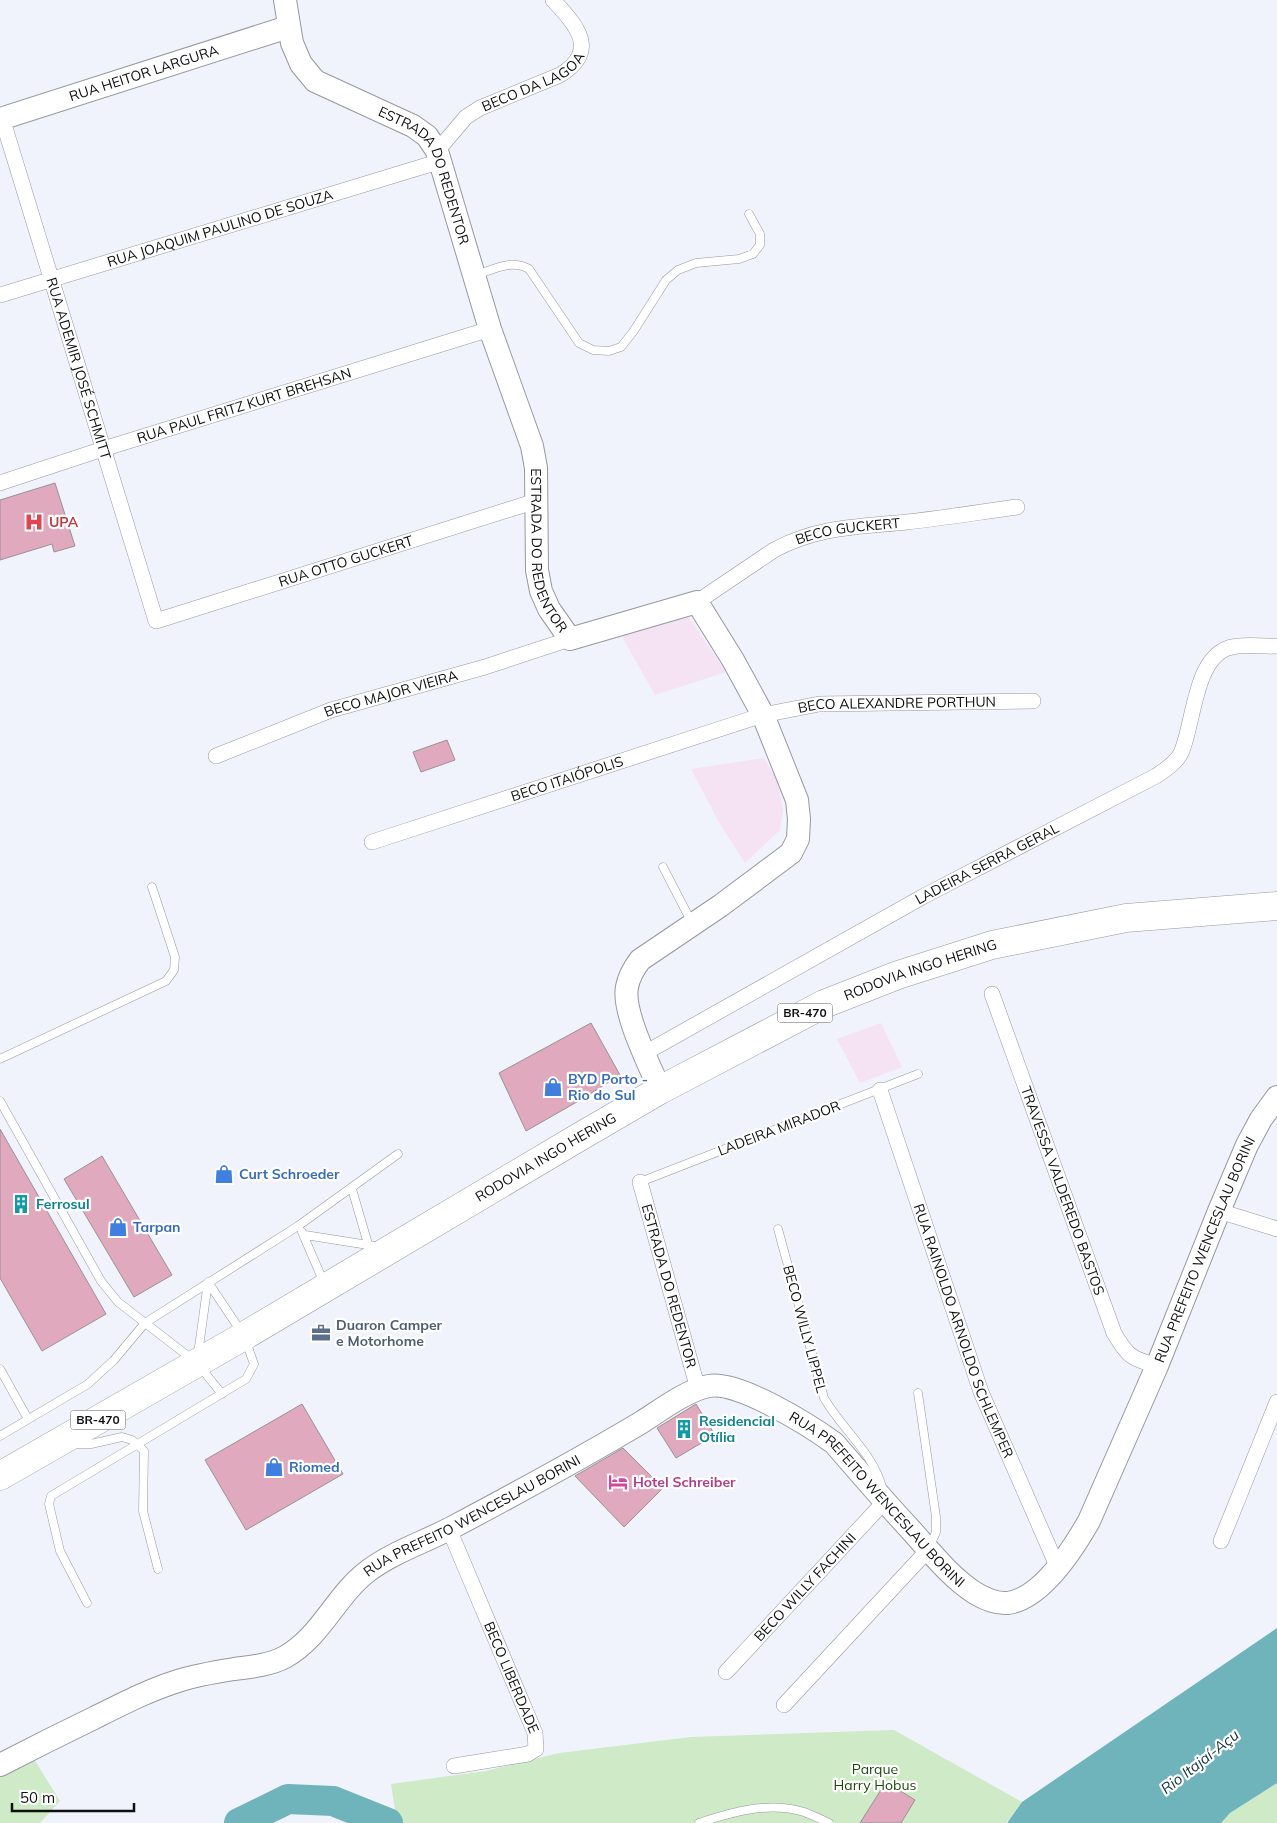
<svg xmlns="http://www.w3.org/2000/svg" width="1277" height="1823" font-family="Mulish,sans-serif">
  <rect width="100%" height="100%" fill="#f0f3fb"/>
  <path fill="#f5e2f3" d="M685,612L726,672L655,695L620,633Z
    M764,758L777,779L783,810L780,830L745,863L720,824L691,769Z
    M881,1023L902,1067L860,1083L837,1039Z"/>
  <path fill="#cfeac6" d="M894,1730L1022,1802L1006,1823H397L391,1784L486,1771L559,1753L691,1737Z
    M32,1756L60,1801L40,1823H0V1774Z
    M1277,1783V1823H1221L1230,1813Z"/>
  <path fill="#6eb4ba" d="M1277,1628V1783L1230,1813L1221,1823H1007L1022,1802Z"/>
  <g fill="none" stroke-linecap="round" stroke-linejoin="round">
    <path stroke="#6eb4ba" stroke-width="30" d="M239,1823L288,1799L333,1801L388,1823"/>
  </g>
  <path fill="#e0a9be" stroke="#999194" d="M55,483L75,546L54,552L52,544L0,560V500Z
    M447,740L455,760L421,772L413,752Z
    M591,1023L620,1075L582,1099L526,1131L499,1073Z
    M0,1129L106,1314L42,1351L0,1278Z
    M102,1156L172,1275L134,1297L64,1179Z
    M302,1404L343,1474L246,1530L205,1460Z
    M696,1404L715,1435L676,1458L657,1428Z
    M623,1448L663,1488L624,1527L575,1476Z
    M886,1782L915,1800L901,1823H860Z"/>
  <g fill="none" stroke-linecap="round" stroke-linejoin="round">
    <g stroke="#95989f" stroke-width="9">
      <path id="lane" d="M476,275C494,269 512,259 529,269L579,343L593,350L609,351L621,347L633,332L666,280L678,270L696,263L739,259L753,254L760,245V234L749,214
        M663,867L692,923
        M0,1059L166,981L174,970L175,957L152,887
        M0,1101L101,1281L118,1302L197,1363L222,1394
        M640,1182L918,1074
        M352,1189L368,1244
        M778,1229L824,1398C842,1429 873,1453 882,1487
        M302,1232L324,1283
        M305,1235L381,1247
        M198,1354L208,1282
        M0,1369L28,1419
        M918,1393L936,1517V1532L929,1548
        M0,1436L88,1384L114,1360L145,1323L298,1226L398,1154
        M73,1444H91L122,1437L132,1440L144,1451L143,1511L158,1569
        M87,1603L60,1551L49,1504L51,1496L246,1379L254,1364L244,1336L208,1282
        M699,1823C732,1812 769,1801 804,1812C812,1815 821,1819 829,1823"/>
    </g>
    <g stroke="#95989f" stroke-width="16">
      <g id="street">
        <path id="s1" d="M2,118L156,621L536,501"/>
        <path id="s2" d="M437,151L466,117L480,108L560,75C600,50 576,25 553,0"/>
        <path id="s3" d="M0,295L441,161"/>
        <path id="s4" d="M0,483L103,449L490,329"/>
        <path id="s5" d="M697,602L774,550C819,526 859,527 907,522C944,518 980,512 1017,507"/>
        <path id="s6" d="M216,756L331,710L485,667L570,639"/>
        <path id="s7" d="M372,842L763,715L819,704L1033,701"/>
        <path id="s8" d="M992,994L1114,1333C1128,1357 1131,1358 1157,1366"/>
        <path id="s9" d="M645,1053L924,896L1156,776C1165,770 1176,763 1181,753C1194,724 1194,660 1228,648C1244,643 1261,647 1277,646"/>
        <path id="s10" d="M880,1090L981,1392L1058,1568"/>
        <path id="s11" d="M640,1182L698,1389"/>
        <path d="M1219,1211L1277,1229"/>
        <path id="s12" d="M449,1529L535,1733L536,1749L528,1754L454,1766"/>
        <path d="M1221,1541L1277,1402"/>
        <path id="s13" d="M726,1672L885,1501"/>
        <path d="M784,1705L928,1550"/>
      </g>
    </g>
    <g stroke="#95989f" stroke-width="24">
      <g id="secondary">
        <path id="s14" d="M285,0L292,43L301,64L315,81L413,126L427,136L437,151L490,329L532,446L536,468L537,570L541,591L549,609L570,639L697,602L733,660L763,715L797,800L799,819L798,839L791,853L720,906L640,960C634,968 629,976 627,987C622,1012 650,1066 660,1090"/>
        <path id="s15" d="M0,119L288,27"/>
        <path id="s16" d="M0,1765C31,1749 63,1733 94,1718C122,1704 149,1690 178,1681C196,1675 215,1672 234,1669C251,1667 270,1665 285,1657C321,1637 336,1595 368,1571C393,1552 425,1542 453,1527C517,1493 580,1459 642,1422C659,1411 689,1389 709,1386C739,1381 809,1425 834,1443C859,1472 884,1501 910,1529C930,1551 950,1577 975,1593C985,1599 996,1604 1008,1603C1042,1598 1073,1549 1089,1521L1157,1366L1219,1211L1247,1145L1261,1119L1277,1097"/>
      </g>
    </g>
    <g stroke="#95989f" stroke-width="29">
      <g id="highway">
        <path id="s17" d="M0,1476L244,1336L581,1136L660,1090L824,1004L898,975L992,945L1126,918L1277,906"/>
      </g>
    </g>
    <use href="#lane" stroke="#fff" stroke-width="8"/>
    <use href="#street" stroke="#fff" stroke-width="15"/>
    <use href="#secondary" stroke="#fff" stroke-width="22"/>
    <use href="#highway" stroke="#fff" stroke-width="28"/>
  </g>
  <defs>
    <g id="hospital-bare" transform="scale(1.5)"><path d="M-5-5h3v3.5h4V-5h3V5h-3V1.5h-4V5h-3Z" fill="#e0444e" stroke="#fff" stroke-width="2.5" paint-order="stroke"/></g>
    <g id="shop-bare" transform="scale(1.5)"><path d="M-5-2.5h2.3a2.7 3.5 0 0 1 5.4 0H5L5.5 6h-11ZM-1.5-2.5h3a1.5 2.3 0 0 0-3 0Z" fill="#3f7fe0" stroke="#fff" stroke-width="2.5" paint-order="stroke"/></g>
    <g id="building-bare" transform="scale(1.5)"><path d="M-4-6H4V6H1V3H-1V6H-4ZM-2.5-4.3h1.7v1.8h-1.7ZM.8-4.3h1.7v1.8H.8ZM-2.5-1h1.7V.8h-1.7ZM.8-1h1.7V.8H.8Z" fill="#0f9aa8" stroke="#fff" stroke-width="2.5" paint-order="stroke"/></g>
    <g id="office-bare" transform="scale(1.5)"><path d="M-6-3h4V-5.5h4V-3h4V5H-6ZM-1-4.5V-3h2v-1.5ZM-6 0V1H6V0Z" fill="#5c6f8a" stroke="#fff" stroke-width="2.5" paint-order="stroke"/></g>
    <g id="hotel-bare" transform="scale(1.5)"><path d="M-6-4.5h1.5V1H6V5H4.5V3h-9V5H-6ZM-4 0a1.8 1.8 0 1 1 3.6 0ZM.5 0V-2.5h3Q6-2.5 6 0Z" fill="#d1479c" stroke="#fff" stroke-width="2.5" paint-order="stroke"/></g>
  </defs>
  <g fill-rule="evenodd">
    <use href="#hospital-bare" x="34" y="522"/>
    <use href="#shop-bare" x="553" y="1087"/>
    <use href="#shop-bare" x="224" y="1174"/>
    <use href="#building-bare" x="21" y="1204"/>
    <use href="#shop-bare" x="118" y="1227"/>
    <use href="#office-bare" x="321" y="1333"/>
    <use href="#building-bare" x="684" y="1429"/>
    <use href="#shop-bare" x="274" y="1467"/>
    <use href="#hotel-bare" x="618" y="1482"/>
  </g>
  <g text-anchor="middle" stroke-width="4.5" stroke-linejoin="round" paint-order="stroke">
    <g fill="#fff" stroke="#575859" stroke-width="1">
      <rect x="777.5" y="1003.5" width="55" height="19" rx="4"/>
      <rect x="70.5" y="1410.5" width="55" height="19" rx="4"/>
    </g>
    <g font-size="12" font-weight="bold" fill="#0f1012">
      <text x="805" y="1017">BR-470</text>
      <text x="98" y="1424">BR-470</text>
    </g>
    <g font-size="14" fill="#0f1012" stroke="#fff">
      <text dy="5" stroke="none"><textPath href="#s15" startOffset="151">RUA HEITOR LARGURA</textPath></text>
      <text dy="5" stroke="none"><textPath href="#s2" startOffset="121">BECO DA LAGOA</textPath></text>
      <text dy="5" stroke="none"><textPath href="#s14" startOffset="244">ESTRADA DO REDENTOR</textPath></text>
      <text dy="5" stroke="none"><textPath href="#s3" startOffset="230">RUA JOAQUIM PAULINO DE SOUZA</textPath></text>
      <text dy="5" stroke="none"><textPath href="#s1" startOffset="262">RUA ADEMIR JOSÉ SCHMITT</textPath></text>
      <text dy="5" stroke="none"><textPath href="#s4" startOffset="256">RUA PAUL FRITZ KURT BREHSAN</textPath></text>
      <text dy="5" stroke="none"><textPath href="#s5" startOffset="170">BECO GUCKERT</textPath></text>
      <text dy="5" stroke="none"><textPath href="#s14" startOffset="649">ESTRADA DO REDENTOR</textPath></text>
      <text dy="5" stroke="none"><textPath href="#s1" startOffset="725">RUA OTTO GUCKERT</textPath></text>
      <text dy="5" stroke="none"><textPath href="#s6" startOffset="186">BECO MAJOR VIEIRA</textPath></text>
      <text dy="5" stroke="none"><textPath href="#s7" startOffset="546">BECO ALEXANDRE PORTHUN</textPath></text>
      <text dy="5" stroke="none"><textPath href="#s7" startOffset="205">BECO ITAIÓPOLIS</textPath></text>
      <text dy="5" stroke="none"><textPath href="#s9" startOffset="391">LADEIRA SERRA GERAL</textPath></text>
      <text dy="5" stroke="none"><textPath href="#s17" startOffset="1052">RODOVIA INGO HERING</textPath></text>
      <text transform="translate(779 1128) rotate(-21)" y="5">LADEIRA MIRADOR</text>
      <text dy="5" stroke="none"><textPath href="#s17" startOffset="632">RODOVIA INGO HERING</textPath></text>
      <text dy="5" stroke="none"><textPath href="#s8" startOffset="209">TRAVESSA VALDEREDO BASTOS</textPath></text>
      <text dy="5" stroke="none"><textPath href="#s16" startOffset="1610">RUA PREFEITO WENCESLAU BORINI</textPath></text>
      <text dy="5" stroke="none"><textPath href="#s11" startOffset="108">ESTRADA DO REDENTOR</textPath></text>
      <text transform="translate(805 1329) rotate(75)" y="5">BECO WILLY LIPPEL</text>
      <text dy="5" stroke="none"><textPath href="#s10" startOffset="255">RUA RAINOLDO ARNOLDO SCHLEMPER</textPath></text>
      <text dy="5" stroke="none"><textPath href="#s16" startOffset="1025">RUA PREFEITO WENCESLAU BORINI</textPath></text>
      <text dy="5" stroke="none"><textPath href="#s16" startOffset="545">RUA PREFEITO WENCESLAU BORINI</textPath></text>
      <text dy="5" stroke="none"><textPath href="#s13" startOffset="116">BECO WILLY FACHINI</textPath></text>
      <text dy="5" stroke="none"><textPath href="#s12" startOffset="161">BECO LIBERDADE</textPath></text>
    </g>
    <g font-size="14" font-weight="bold" fill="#be3a42" stroke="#fff" text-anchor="start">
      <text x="49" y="527">UPA</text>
    </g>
    <g font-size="14" font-weight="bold" fill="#366cbe" stroke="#fff" text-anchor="start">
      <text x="568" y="1084">BYD Porto -<tspan x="568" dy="16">Rio do Sul</tspan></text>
      <text x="239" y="1179">Curt Schroeder</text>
      <text x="133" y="1232">Tarpan</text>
      <text x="289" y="1472">Riomed</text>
    </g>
    <g font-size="14" font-weight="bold" fill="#0d838f" stroke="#fff" text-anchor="start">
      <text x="36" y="1209">Ferrosul</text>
      <text x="699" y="1426">Residencial<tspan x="699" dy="16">Otília</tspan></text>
    </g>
    <g font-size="14" font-weight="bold" fill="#4e5e75" stroke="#fff" text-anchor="start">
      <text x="336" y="1330">Duaron Camper<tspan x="336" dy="16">e Motorhome</tspan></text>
    </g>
    <g font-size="14" font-weight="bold" fill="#b23c85" stroke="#fff" text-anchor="start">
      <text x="633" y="1487">Hotel Schreiber</text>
    </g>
    <g font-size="14" fill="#1e490b" stroke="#fff">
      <text x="875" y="1774">Parque<tspan x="875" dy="16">Harry Hobus</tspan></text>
    </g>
    <g font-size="15" font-style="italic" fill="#103436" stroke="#fff">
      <text transform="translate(1200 1762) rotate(-38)" y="5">Rio Itajaí-Açu</text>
    </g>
  </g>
  <path d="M12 1803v8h122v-8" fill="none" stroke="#0f1012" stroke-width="2.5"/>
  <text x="20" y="1803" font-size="15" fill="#0f1012" stroke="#ffffff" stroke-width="4" paint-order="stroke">50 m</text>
</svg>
